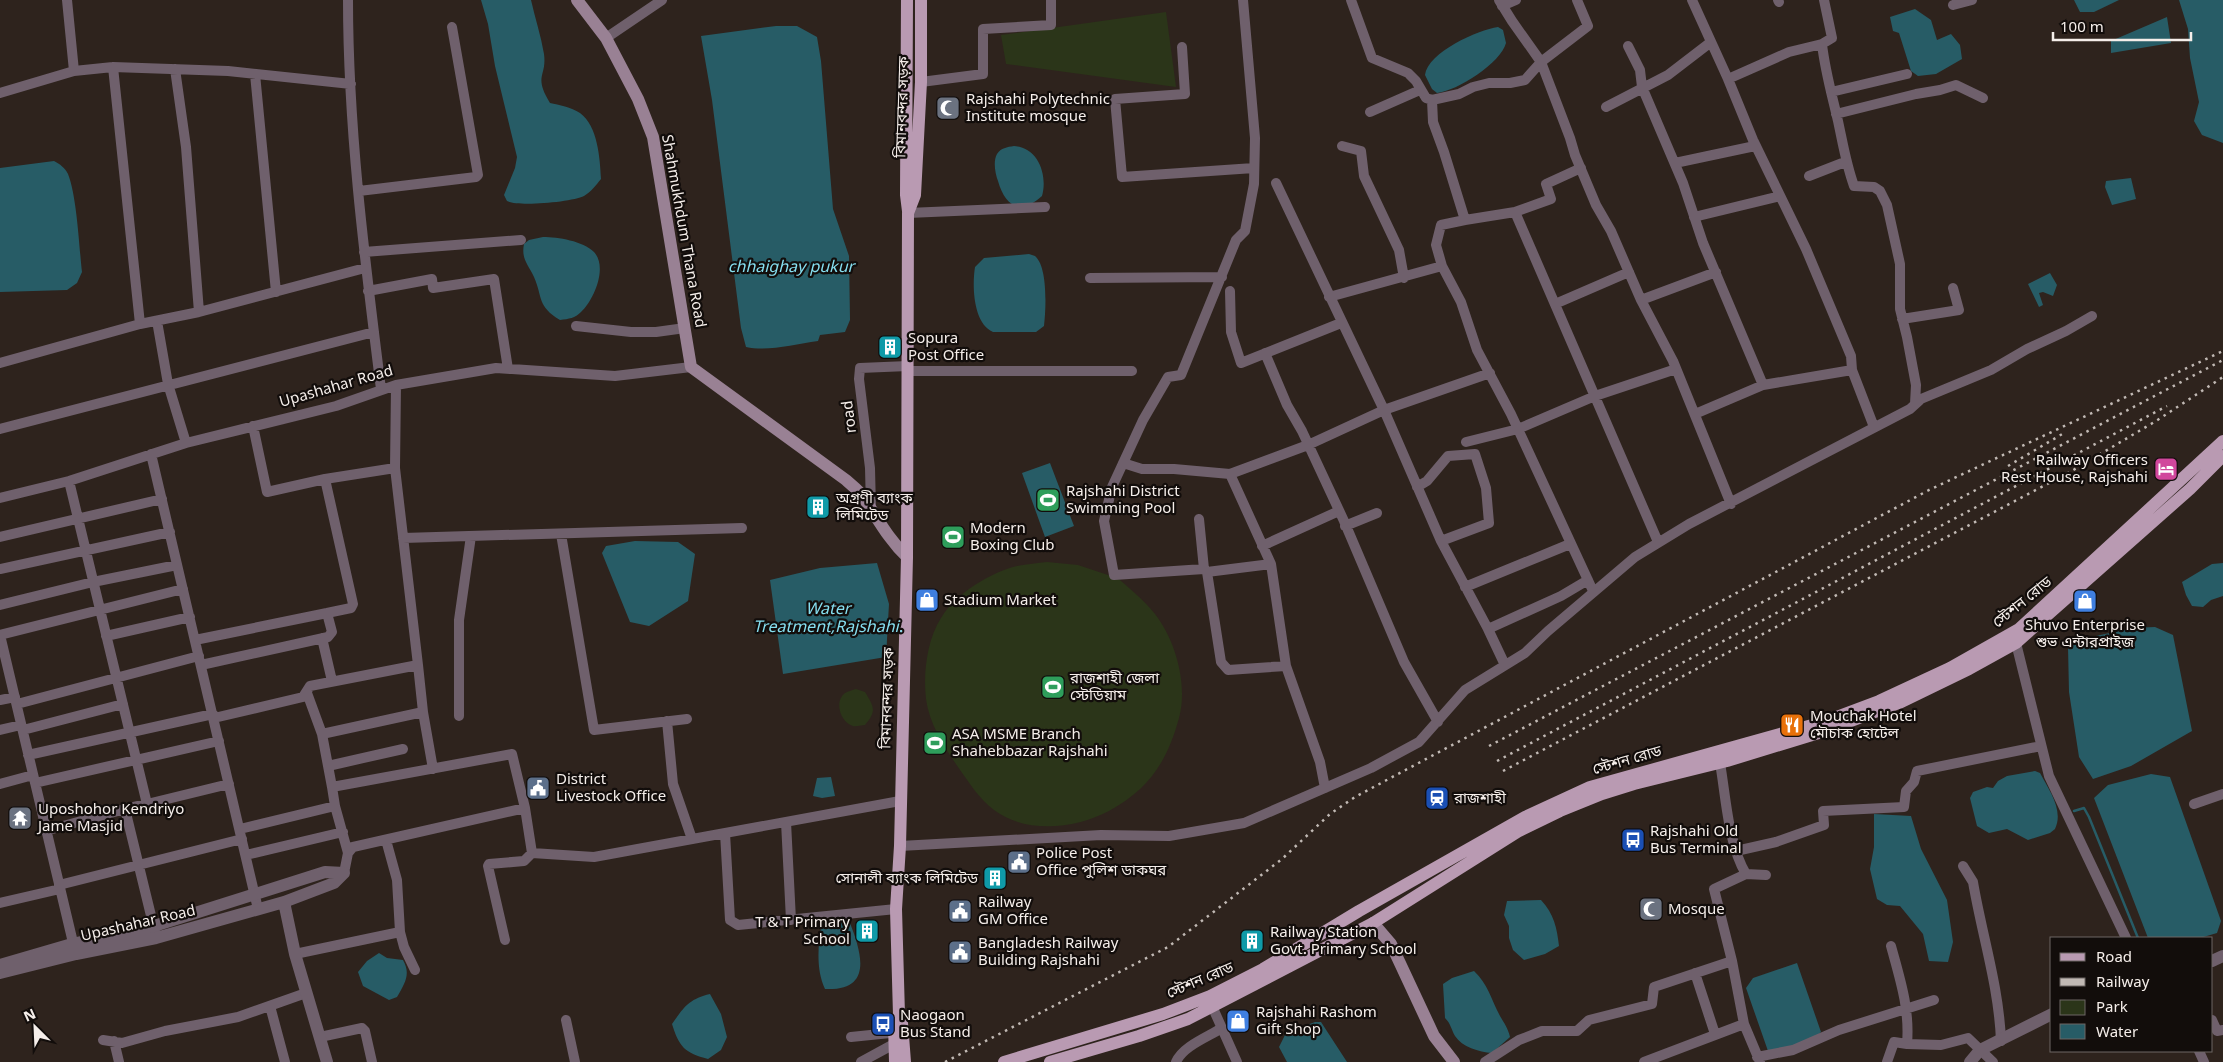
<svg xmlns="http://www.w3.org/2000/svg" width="2223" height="1062" font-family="Georgia,'Noto Sans Bengali',serif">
  <rect width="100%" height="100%" fill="#2e231d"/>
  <path fill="#2b3519" d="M1166,12L1176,87L1006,64L1001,35Z
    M1047,562L1078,565L1108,575H1114C1128,587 1143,599 1155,614C1176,641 1188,685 1179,718C1167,762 1149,789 1109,811C1075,829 1026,834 994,810C979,799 968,781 958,767C944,747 929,723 926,699C923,673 927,640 941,618C955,594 991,572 1017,566C1027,564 1038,563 1047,562Z
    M856,689L865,692C874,707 877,711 865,725C861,725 856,727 853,726C840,722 834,701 845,693C848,691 853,690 856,689Z"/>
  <path fill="#275c66" d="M481,0H531C535,18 541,36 544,54C547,77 533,75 550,103C559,105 571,107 580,113C598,126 600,159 601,179C596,185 591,192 584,196C572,202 518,207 507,201L504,195L515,168L517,157L495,66L488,24Z
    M2074,0H2119L2094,12H2080Z
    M2179,0H2223V143L2202,135L2194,121L2199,102L2190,58L2188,29Z
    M1915,9L1931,20L1937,40L1951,34L1960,45L1962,59L1936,74L1918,76L1911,71L1899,33L1893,31L1890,17Z
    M2167,17L2171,43L2111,53V41Z
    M776,26H797L817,37L821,61L833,209L849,256L850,320L845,332L820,335L818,341C794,344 768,352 746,347L741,328L712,100L701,36Z
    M1498,27L1503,30L1506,43C1501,63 1457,91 1437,93L1432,89L1425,75C1428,52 1478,30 1498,27Z
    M1014,146C1038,147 1048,175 1042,196C1020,216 1005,206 998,181C995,173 993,161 997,154C1001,148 1007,147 1014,146Z
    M54,161C60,164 65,168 68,174C77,197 79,246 82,272L77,283L67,290L0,292V168Z
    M2131,178L2136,199L2112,205L2105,187L2106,181Z
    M543,237C558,237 583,241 594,252C608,267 594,300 581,312C575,318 569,319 560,320C537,306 543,298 534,277C528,264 521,259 524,244L529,240Z
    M1029,254L1035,256C1048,267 1046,309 1044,326L1036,332H993C973,323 972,286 975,267L984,258Z
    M2050,273L2057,285L2053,296L2043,292L2039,293L2043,305L2039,307L2028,284Z
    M1050,463L1074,526L1045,537L1022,473Z
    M635,541L678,542L695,554L688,601L649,626L630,622L602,553L606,546Z
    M877,563L889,604L886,657L783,674L770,580L820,568Z
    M2223,563V596L2211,600L2203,607L2192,606L2186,595L2182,582L2212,564Z
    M2155,627L2173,635L2192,731L2131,766L2093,779L2079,757L2069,692L2068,647L2077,640L2133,628Z
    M2035,771L2040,773C2049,790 2064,810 2055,829L2050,833L2028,840L2007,829L1989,833L1977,826L1970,798L1973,792L1987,787L1993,788L1998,781L2007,776Z
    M2151,774L2170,777L2221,921L2217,933L2200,938H2148L2094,798L2108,785Z
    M831,777L835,796L822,798L813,796L817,778Z
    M1874,814L1911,816L1921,849L1947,900L1953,942L1948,962L1929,961L1923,934L1900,906L1887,905L1877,899L1870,869L1874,847Z
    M1541,900C1554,914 1557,928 1559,946L1545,954L1524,960L1513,950L1509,938V926L1504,915L1507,901Z
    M846,921L850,923C862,954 873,991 825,989C816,970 818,947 821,927L833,922Z
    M379,953L387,958L403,960C411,974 405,983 397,997L389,1000L363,986L358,972L367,961Z
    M1797,963L1821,1032L1810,1042L1768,1051L1746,988L1753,978Z
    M1474,971C1488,984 1491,999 1500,1016C1504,1023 1508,1028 1510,1037L1492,1053C1479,1052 1462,1047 1455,1036C1451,1029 1451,1024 1445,1018L1443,984L1452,978Z
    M710,994L721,1014L727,1037L721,1050L708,1059C685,1053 679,1047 672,1024C684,1007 689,999 710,994Z
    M1315,1022H1321L1347,1062H1287L1279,1047L1286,1033Z"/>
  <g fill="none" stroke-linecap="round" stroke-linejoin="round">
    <path stroke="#275c66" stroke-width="2.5" d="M2074,811L2084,808L2089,817L2138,938"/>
    <path stroke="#6f606c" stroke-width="10" d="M67,0L74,71
      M348,0C348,130 365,261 381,389
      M1351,0L1372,58L1408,73L1416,81L1426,98L1432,100L1433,122L1444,152L1465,220L1515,212L1551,199L1546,184L1581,168
      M1499,0L1512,21L1541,62L1570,138L1575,155L1596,205L1611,231L1641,300L1673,361L1731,504
      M1692,0L1728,79L1753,140L1806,249L1851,356L1852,370L1874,427
      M1778,0L1779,2
      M1824,0L1832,38L1822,44C1825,71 1832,95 1838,121C1843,144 1846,164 1854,186L1874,187L1880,191L1887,205L1900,264V309L1907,337L1916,385L1915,404
      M1953,5L1972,0
      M1502,6L1516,0
      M606,38L662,0
      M1628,46L1640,70L1642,87L1683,183L1703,243L1763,385
      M1182,47L1185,94L1115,99L1122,177L1254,168
      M113,67L140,324
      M175,69L186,147L199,312
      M255,74L276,292
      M1728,79L1789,52L1822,44
      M921,82L983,74V29L1051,25V0
      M1831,92L1907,74
      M0,93L74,71L113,67L228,71L351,84
      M1432,100L1459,94L1473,87L1489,83H1510L1525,80L1541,62L1588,26L1577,0
      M1606,107L1668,75L1711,42
      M1370,112L1420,90
      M1836,114L1916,94L1940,90L1956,85L1983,98
      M1342,146L1361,151L1364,176L1399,250L1404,278
      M1675,163L1755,146
      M1809,176L1845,162
      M1276,183L1384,410L1441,541L1488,629L1505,665
      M359,191L476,177L478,175L452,27
      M1515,212L1658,542
      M908,213L1045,207
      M1694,217L1780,196
      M1465,220L1441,225L1436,245L1442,266L1461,302L1477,350L1511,414L1593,591
      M364,252L521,240
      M1090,278L1222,277
      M368,291L432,279L433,288L494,279L508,369
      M1230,291L1231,332L1241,363L1341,323
      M1329,297L1442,266
      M1641,300L1716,272
      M1555,304L1629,272
      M1902,319L1959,310L1953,288
      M157,321L168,384L186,443
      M576,326L631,332H656L685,328
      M1265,353L1287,405L1302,431L1344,521L1404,662L1438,722
      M0,363L140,324L199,312L365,268
      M908,371H1132
      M1695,414L1763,385L1852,370
      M0,429L374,332
      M1466,442L1518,429L1595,396L1676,369
      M151,454L258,909
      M1123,463L1142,469H1174L1230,474L1308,445L1384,410L1490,373
      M1230,474L1271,564L1286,666
      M325,479L395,468
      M69,481L147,804L125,809L155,932
      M1417,487L1427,481L1448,456L1475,454L1486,488L1489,523L1441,541
      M0,498L69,481L186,443L336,406L396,385L496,368L615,376L691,367
      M871,509L870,468L859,379L860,368L908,366
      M1199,519L1204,569
      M1345,526L1377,513
      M561,534L594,730L687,719
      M0,537L162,499
      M403,538L742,528
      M1262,546L1339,511
      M1271,564L1207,572L1221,662L1228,670L1286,666L1320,762L1325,788
      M0,569L170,532
      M1207,572L1204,569L1114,575L1104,521L1112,487L1143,420L1168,377L1181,375L1236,240L1245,231L1254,184L1255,138L1243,0
      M1465,587L1570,544
      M0,605L93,582L177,565
      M1488,629L1561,596L1588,580
      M0,635L75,951
      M0,635L183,589
      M106,636L190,617
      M322,638L332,681
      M195,640L327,613
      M2016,643L2049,776L2126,938
      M201,665L328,637L332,632L327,613L351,608L353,604L325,479L267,492L253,426
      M418,665L423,712L433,769
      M307,693L322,734L332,787
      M0,700L15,697
      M17,704L199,656
      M459,716V620L471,536
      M214,718L303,697L310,686L418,665L395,468L396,385
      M667,721L673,784L692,839
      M0,730L21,725
      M23,730L123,704
      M322,734L423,712
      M28,755L213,714
      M1720,763C1726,797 1728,844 1746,874L1766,875
      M328,766L403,749
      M35,783L219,741
      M0,784L33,775
      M147,804L229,784
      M2194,804L2223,794
      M335,806L348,853
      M786,822L791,920
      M240,829L335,806L332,787L512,754L525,808L532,853L594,857L900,801
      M45,831L125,809
      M725,833L730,920L738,925L896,909
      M900,846L1101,835L1169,836L1244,823L1371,768L1419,742L1465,690L1525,653L1548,631L1635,557L1689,524L1910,409L1921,399L1991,370L2027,349L2066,331L2092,316
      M1736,851L1776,842L1824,825L1823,811L1904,807L1906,791L1914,782L1917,771L2041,746
      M246,855L343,832
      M1963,866L1973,882C1982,935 1999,987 2001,1041
      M344,873L348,853L353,847L525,808
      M59,885L242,839
      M0,903L60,889
      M400,932L404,947L415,970
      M505,940L488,866L489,864L524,861L532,853
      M1891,946C1900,979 1910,1009 1907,1044L1941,1045L1968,1038L1993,1062
      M295,954L400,932L397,880L386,840
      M1695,973L1715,1034
      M270,1006L285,1062
      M1212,1006L1237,1062
      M566,1020L575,1062
      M2212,1020L2217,1031L2223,1030
      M1744,1024L1760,1062
      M320,1037L362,1028L365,1031L372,1062
      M851,1037L900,1032
      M103,1040L122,1043L165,1031L238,1017L306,993
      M114,1041L119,1062
      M2199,1051L2204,1062
      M1757,1057L1793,1050L1839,1030L1934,1000
      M861,1062L894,1044L900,1043
      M1176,1062C1183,1046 1208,1037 1222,1028
      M1485,1062L1519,1040L1542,1031H1577L1589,1020L1652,1004L1654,987L1732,961
      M1644,1062L1744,1024L1732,961L1714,889L1746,874
      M1887,1062L1894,1042L1907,1044"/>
    <path stroke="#6f606c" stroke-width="12" d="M284,902L295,954L327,1062
      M2212,961L2223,956
      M0,965L72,944L154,926L325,872L344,873
      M0,973L76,954L156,938L284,902L334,883L344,873
      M1970,1062L1980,1050L2052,1014"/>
    <path stroke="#998194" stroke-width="12" d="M577,0L606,38L638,99L653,137L691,367L846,480C851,485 859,490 863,497C877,517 888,539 907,557
      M1373,923L1391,944L1434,1036L1454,1062"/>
    <path stroke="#b99ab2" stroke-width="12" d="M907,0L906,195L908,211
      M895,1062L894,1023L899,1015
      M905,1062L902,1023L899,1015L896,909L900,846L907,557L908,213L915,195L921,82V0
      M1004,1062L1163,1014L1210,996L1263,969L1359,911L1525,817L1590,787L1823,722L1879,701L1950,668L2019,629L2223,441
      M1050,1062L1139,1036L1188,1019L1373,923L1519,831L1560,811L1602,794L1634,784L1727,761L1822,732L1899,703L1969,669L2016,643L2190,489L2223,456"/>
    <path stroke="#c1b9b4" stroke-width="2.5" stroke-dasharray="2.5 5" stroke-linecap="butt" d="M2008,466L2064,433
      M1489,746L2223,360
      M1497,761L2167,406
      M1503,771L2070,472L2156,421L2223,377
      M945,1062L1168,947L1282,859L1330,814L1355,797L1929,490L2223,351"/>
  </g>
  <defs>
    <g id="mosque-square" transform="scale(1.25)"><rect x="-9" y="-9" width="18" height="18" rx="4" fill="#6b7280" stroke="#120d0b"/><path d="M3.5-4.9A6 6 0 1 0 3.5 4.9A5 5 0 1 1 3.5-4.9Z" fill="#fff"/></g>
    <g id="building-square" transform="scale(1.25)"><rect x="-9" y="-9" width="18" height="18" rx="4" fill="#0f9aa8" stroke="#120d0b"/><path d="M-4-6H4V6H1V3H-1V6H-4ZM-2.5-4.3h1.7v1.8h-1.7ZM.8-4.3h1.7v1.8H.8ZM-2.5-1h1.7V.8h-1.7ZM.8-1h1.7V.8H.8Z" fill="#fff"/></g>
    <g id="hotel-square" transform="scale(1.25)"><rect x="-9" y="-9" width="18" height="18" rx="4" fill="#d1479c" stroke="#120d0b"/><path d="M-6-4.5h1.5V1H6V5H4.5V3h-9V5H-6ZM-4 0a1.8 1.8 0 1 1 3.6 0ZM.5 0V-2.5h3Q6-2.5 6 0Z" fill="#fff"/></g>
    <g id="stadium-square" transform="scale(1.25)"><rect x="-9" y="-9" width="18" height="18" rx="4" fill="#2e9e5b" stroke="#120d0b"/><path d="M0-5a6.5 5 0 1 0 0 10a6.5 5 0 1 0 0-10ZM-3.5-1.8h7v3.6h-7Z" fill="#fff"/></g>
    <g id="shop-square" transform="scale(1.25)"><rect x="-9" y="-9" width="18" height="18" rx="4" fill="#3f7fe0" stroke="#120d0b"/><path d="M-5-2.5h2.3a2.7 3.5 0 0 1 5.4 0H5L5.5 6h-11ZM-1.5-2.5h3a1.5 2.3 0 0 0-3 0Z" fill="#fff"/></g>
    <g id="restaurant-square" transform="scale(1.25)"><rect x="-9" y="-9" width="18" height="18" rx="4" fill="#e8710a" stroke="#120d0b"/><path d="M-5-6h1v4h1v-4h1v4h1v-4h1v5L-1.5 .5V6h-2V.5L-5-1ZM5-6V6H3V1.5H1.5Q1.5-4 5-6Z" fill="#fff"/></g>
    <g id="civic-square" transform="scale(1.25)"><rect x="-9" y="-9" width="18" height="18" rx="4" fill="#5c6f8a" stroke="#120d0b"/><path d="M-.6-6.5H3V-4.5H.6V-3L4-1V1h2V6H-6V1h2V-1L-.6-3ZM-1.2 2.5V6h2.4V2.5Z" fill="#fff"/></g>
    <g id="station-square" transform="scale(1.25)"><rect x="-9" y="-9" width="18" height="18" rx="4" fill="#1a4fb4" stroke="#120d0b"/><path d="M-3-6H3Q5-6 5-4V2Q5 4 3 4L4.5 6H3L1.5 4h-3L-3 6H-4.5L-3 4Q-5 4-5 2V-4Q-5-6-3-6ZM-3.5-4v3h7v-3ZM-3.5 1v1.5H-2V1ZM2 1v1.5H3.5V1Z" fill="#fff"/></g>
    <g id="temple-square" transform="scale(1.25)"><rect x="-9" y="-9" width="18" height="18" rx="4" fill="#6b7280" stroke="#120d0b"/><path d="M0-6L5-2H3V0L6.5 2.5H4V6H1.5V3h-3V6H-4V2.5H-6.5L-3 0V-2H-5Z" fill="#fff"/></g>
    <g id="bus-square" transform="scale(1.25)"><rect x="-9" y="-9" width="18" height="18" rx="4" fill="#1a4fb4" stroke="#120d0b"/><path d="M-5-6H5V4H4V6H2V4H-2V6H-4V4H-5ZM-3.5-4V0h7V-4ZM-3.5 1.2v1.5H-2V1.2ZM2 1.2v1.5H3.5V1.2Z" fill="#fff"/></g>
  </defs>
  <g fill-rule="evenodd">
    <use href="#mosque-square" x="948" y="108"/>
    <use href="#building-square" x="890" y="347"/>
    <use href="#hotel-square" x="2166" y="469"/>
    <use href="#stadium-square" x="1048" y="500"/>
    <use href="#building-square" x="818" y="507"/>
    <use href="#stadium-square" x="953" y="537"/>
    <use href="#shop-square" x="927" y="600"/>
    <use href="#shop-square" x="2085" y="601"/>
    <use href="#stadium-square" x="1053" y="687"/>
    <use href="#restaurant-square" x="1792" y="725"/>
    <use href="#stadium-square" x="935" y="743"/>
    <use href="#civic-square" x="538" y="788"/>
    <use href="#station-square" x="1437" y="798"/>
    <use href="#temple-square" x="20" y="818"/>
    <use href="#bus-square" x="1633" y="840"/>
    <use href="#civic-square" x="1019" y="862"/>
    <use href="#building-square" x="995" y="878"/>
    <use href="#mosque-square" x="1651" y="909"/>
    <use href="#civic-square" x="960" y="911"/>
    <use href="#building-square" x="867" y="931"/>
    <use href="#building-square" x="1252" y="941"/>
    <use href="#civic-square" x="960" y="952"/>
    <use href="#shop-square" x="1238" y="1021"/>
    <use href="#bus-square" x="883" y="1024"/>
  </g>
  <g text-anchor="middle" stroke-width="4.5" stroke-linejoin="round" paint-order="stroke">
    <g font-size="15" fill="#f5eeea" stroke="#120d0b" text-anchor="start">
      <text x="966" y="104">Rajshahi Polytechnic<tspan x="966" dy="17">Institute mosque</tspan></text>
      <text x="908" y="343">Sopura<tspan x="908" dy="17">Post Office</tspan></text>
      <text x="2148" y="465" text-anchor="end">Railway Officers<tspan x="2148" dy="17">Rest House, Rajshahi</tspan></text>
      <text x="1066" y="496">Rajshahi District<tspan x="1066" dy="17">Swimming Pool</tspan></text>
      <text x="836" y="503">অগ্রণী ব্যাংক<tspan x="836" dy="17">লিমিটেড</tspan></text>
      <text x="970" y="533">Modern<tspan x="970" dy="17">Boxing Club</tspan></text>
      <text x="944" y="605">Stadium Market</text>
      <text x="2085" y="630" text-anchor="middle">Shuvo Enterprise<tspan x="2085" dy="17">শুভ এন্টারপ্রাইজ</tspan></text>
      <text x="1070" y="683">রাজশাহী জেলা<tspan x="1070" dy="17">স্টেডিয়াম</tspan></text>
      <text x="1810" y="721">Mouchak Hotel<tspan x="1810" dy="17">মৌচাক হোটেল</tspan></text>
      <text x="952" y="739">ASA MSME Branch<tspan x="952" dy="17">Shahebbazar Rajshahi</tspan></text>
      <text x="556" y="784">District<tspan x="556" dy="17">Livestock Office</tspan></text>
      <text x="1454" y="803">রাজশাহী</text>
      <text x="38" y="814">Uposhohor Kendriyo<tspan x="38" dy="17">Jame Masjid</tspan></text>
      <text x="1650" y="836">Rajshahi Old<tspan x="1650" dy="17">Bus Terminal</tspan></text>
      <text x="1036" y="858">Police Post<tspan x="1036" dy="17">Office পুলিশ ডাকঘর</tspan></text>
      <text x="978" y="883" text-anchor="end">সোনালী ব্যাংক লিমিটেড</text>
      <text x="978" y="907">Railway<tspan x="978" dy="17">GM Office</tspan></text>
      <text x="1668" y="914">Mosque</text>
      <text x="850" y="927" text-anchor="end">T &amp; T Primary<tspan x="850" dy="17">School</tspan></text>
      <text x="1270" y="937">Railway Station<tspan x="1270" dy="17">Govt. Primary School</tspan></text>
      <text x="978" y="948">Bangladesh Railway<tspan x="978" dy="17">Building Rajshahi</tspan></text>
      <text x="1256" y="1017">Rajshahi Rashom<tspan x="1256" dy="17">Gift Shop</tspan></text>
      <text x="900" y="1020">Naogaon<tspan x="900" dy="17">Bus Stand</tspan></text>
    </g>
    <g font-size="15" fill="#f5eeea" stroke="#120d0b">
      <text transform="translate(902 107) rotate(-88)" y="5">বিমানবন্দর সড়ক</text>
      <text transform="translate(684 231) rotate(80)" y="5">Shahmukhdum Thana Road</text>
      <text transform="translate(336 386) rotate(-16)" y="5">Upashahar Road</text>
      <text transform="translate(849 417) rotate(-97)" y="5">road</text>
      <text transform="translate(2022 602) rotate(-39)" y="5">স্টেশন রোড</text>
      <text transform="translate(887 698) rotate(-88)" y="5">বিমানবন্দর সড়ক</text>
      <text transform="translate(1627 760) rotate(-16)" y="5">স্টেশন রোড</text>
      <text transform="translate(138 923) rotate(-13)" y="5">Upashahar Road</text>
      <text transform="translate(1200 980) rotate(-23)" y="5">স্টেশন রোড</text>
    </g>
    <g font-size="16" font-style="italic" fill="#86dff0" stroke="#120d0b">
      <text x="791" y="272">chhaighay pukur</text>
      <text x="828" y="614">Water<tspan x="828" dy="18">Treatment,Rajshahi.</tspan></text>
    </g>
  </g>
  <rect x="2050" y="937" width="162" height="115" fill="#120d0b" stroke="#6d6764"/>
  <rect x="2060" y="953" width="25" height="8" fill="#b99ab2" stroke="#6d6764"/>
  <text x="2096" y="962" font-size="15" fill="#f5eeea">Road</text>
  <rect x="2060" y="978" width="25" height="8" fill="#c1b9b4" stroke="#6d6764"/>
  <text x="2096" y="987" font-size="15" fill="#f5eeea">Railway</text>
  <rect x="2060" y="1000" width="25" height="15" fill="#2b3519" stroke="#6d6764"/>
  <text x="2096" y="1012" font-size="15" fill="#f5eeea">Park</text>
  <rect x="2060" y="1024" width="25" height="15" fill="#275c66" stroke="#6d6764"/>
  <text x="2096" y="1037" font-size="15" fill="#f5eeea">Water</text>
  <g transform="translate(35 1027) rotate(336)" stroke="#120d0b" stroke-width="4" paint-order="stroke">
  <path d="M0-4L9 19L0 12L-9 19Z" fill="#f5eeea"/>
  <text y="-8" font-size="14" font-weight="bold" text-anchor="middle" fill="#f5eeea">N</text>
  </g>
  <path d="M2053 32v8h138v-8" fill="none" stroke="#f5eeea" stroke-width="2.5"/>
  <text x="2060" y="32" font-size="15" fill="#f5eeea" stroke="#120d0b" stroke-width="4" paint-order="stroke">100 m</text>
</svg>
